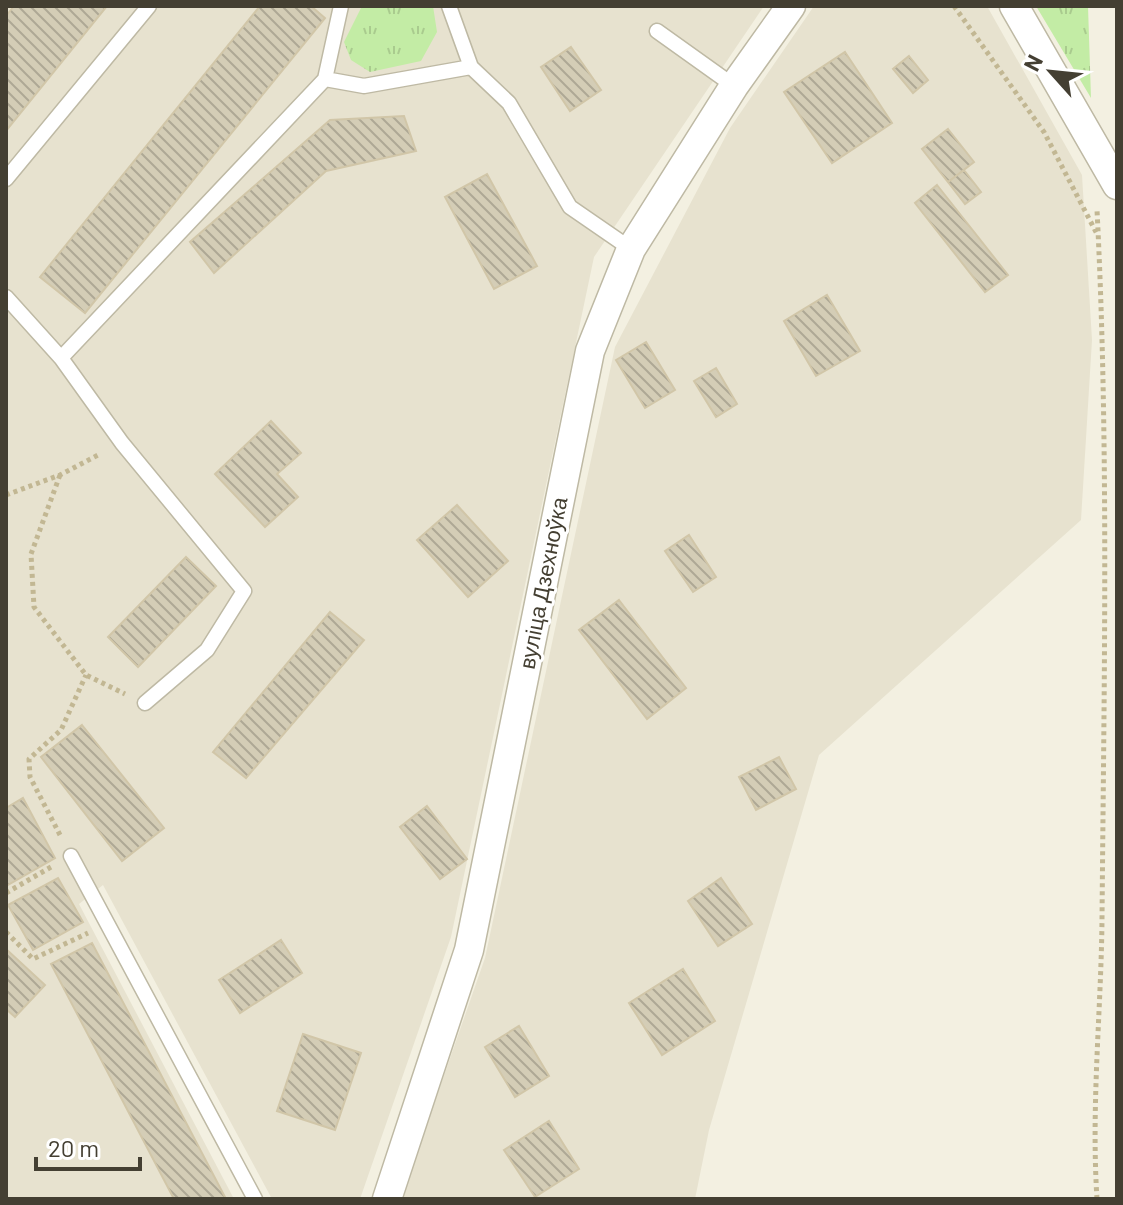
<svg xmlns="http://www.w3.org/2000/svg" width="1123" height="1205" font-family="Barlow,sans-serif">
  <defs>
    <pattern id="grass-tufts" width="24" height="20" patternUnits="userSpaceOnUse" patternTransform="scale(2)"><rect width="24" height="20" fill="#c3eca5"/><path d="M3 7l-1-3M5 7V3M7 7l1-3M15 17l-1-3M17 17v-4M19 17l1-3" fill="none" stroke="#a9cb8e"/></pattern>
    <pattern id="building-back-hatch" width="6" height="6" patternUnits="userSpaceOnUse" patternTransform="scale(2)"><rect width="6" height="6" fill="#d4cdb6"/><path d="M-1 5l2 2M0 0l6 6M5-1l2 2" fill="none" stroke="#aea895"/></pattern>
  </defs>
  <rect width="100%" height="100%" fill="#f3f0e1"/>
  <path fill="#e7e2cf" d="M6,6H764L594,257L451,937L360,1199H272L103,885L79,904L234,1199H6Z
    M814,6H987L1082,175L1092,340L1081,520L819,755L709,1130L695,1199H401L485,958L615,347L730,128Z"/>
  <path fill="url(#grass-tufts)" d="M362,6H433L437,32L421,61L370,72L351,60L344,42Z
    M1036,6H1088L1091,98Z"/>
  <path fill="url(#building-back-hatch)" stroke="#d1c6a8" stroke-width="2" d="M14,6H107L6,131V16Z
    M260,6H311L325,18L85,313L40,277Z
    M571,47L601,90L570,111L541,67Z
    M845,52L892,123L832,163L784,92Z
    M909,56L928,80L913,93L893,69Z
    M404,116L416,151L326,171L214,273L190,242L330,120Z
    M948,129L974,162L948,182L922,149Z
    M964,170L981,192L965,204L948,182Z
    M487,174L537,266L494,289L445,197Z
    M937,185L1008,275L985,292L915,203Z
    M827,295L860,351L816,376L784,321Z
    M646,342L675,390L645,408L616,360Z
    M716,368L737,404L716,417L694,381Z
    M271,421L301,453L277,474L298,497L265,527L215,474Z
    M457,505L508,561L468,597L417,540Z
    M689,535L716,577L693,592L665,551Z
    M186,557L216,586L138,667L108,637Z
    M619,600L686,688L647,719L579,630Z
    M330,612L364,640L246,778L213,752Z
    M82,725L164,828L122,861L41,757Z
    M779,757L796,789L756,810L739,777Z
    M23,798L55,858L6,886V808Z
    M427,806L467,859L440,879L400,827Z
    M58,878L83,922L33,950L8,905Z
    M721,878L752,924L718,946L688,901Z
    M281,940L302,973L240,1013L219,980Z
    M92,943L226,1199H174L51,964Z
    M6,949L45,985L15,1017L6,1009Z
    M683,969L715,1021L662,1055L629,1003Z
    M519,1026L549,1076L515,1097L485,1047Z
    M303,1034L361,1053L335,1130L277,1111Z
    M549,1121L579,1169L535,1197L504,1150Z"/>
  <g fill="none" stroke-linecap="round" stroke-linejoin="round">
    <g stroke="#beb9a4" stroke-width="17">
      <path id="service" d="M657,31L734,86
        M471,67L509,103L570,207L631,249
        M325,79L364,86L471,67L449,6
        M6,179L149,6
        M6,297L61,358L122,443L244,591L207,650L145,703
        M61,358L325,79L341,6
        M71,856L255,1199"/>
    </g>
    <g stroke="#beb9a4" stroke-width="31">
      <path id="minor" d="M1014,6L1117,185
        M387,1199L469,950L590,351L631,249L734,86L791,6"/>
    </g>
    <path stroke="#c2b793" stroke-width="5" stroke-dasharray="4 4" stroke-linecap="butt" d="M954,6L1044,132L1097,234
      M60,475L31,554L34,607L86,675L125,694
      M6,495L60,475L100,454
      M60,835L30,777L29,759L61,730L86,675
      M6,893L51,867
      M6,932L33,959L88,933
      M1097,1199C1091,1106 1101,1013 1102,920C1104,684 1109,446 1097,210"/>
    <use href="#service" stroke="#fff" stroke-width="14"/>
    <use href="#minor" stroke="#fff" stroke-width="28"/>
  </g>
  <g text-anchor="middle" stroke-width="6" stroke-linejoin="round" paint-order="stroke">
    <g font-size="22" fill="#443f32" stroke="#fff">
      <text transform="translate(543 583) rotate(-79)" y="8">вуліца Дзехноўка</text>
    </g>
  </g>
  <rect width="1123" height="1205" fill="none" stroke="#443f32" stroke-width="16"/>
  <g transform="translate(1051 72) rotate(297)" stroke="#ffffff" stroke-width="6" paint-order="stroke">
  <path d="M0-6L14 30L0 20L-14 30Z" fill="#443f32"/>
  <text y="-12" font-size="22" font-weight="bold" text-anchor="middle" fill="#443f32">N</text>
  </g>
  <path d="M36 1157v12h104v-12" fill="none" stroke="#443f32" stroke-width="4"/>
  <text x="48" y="1157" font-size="24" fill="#443f32" stroke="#ffffff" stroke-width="6" paint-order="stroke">20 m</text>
</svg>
